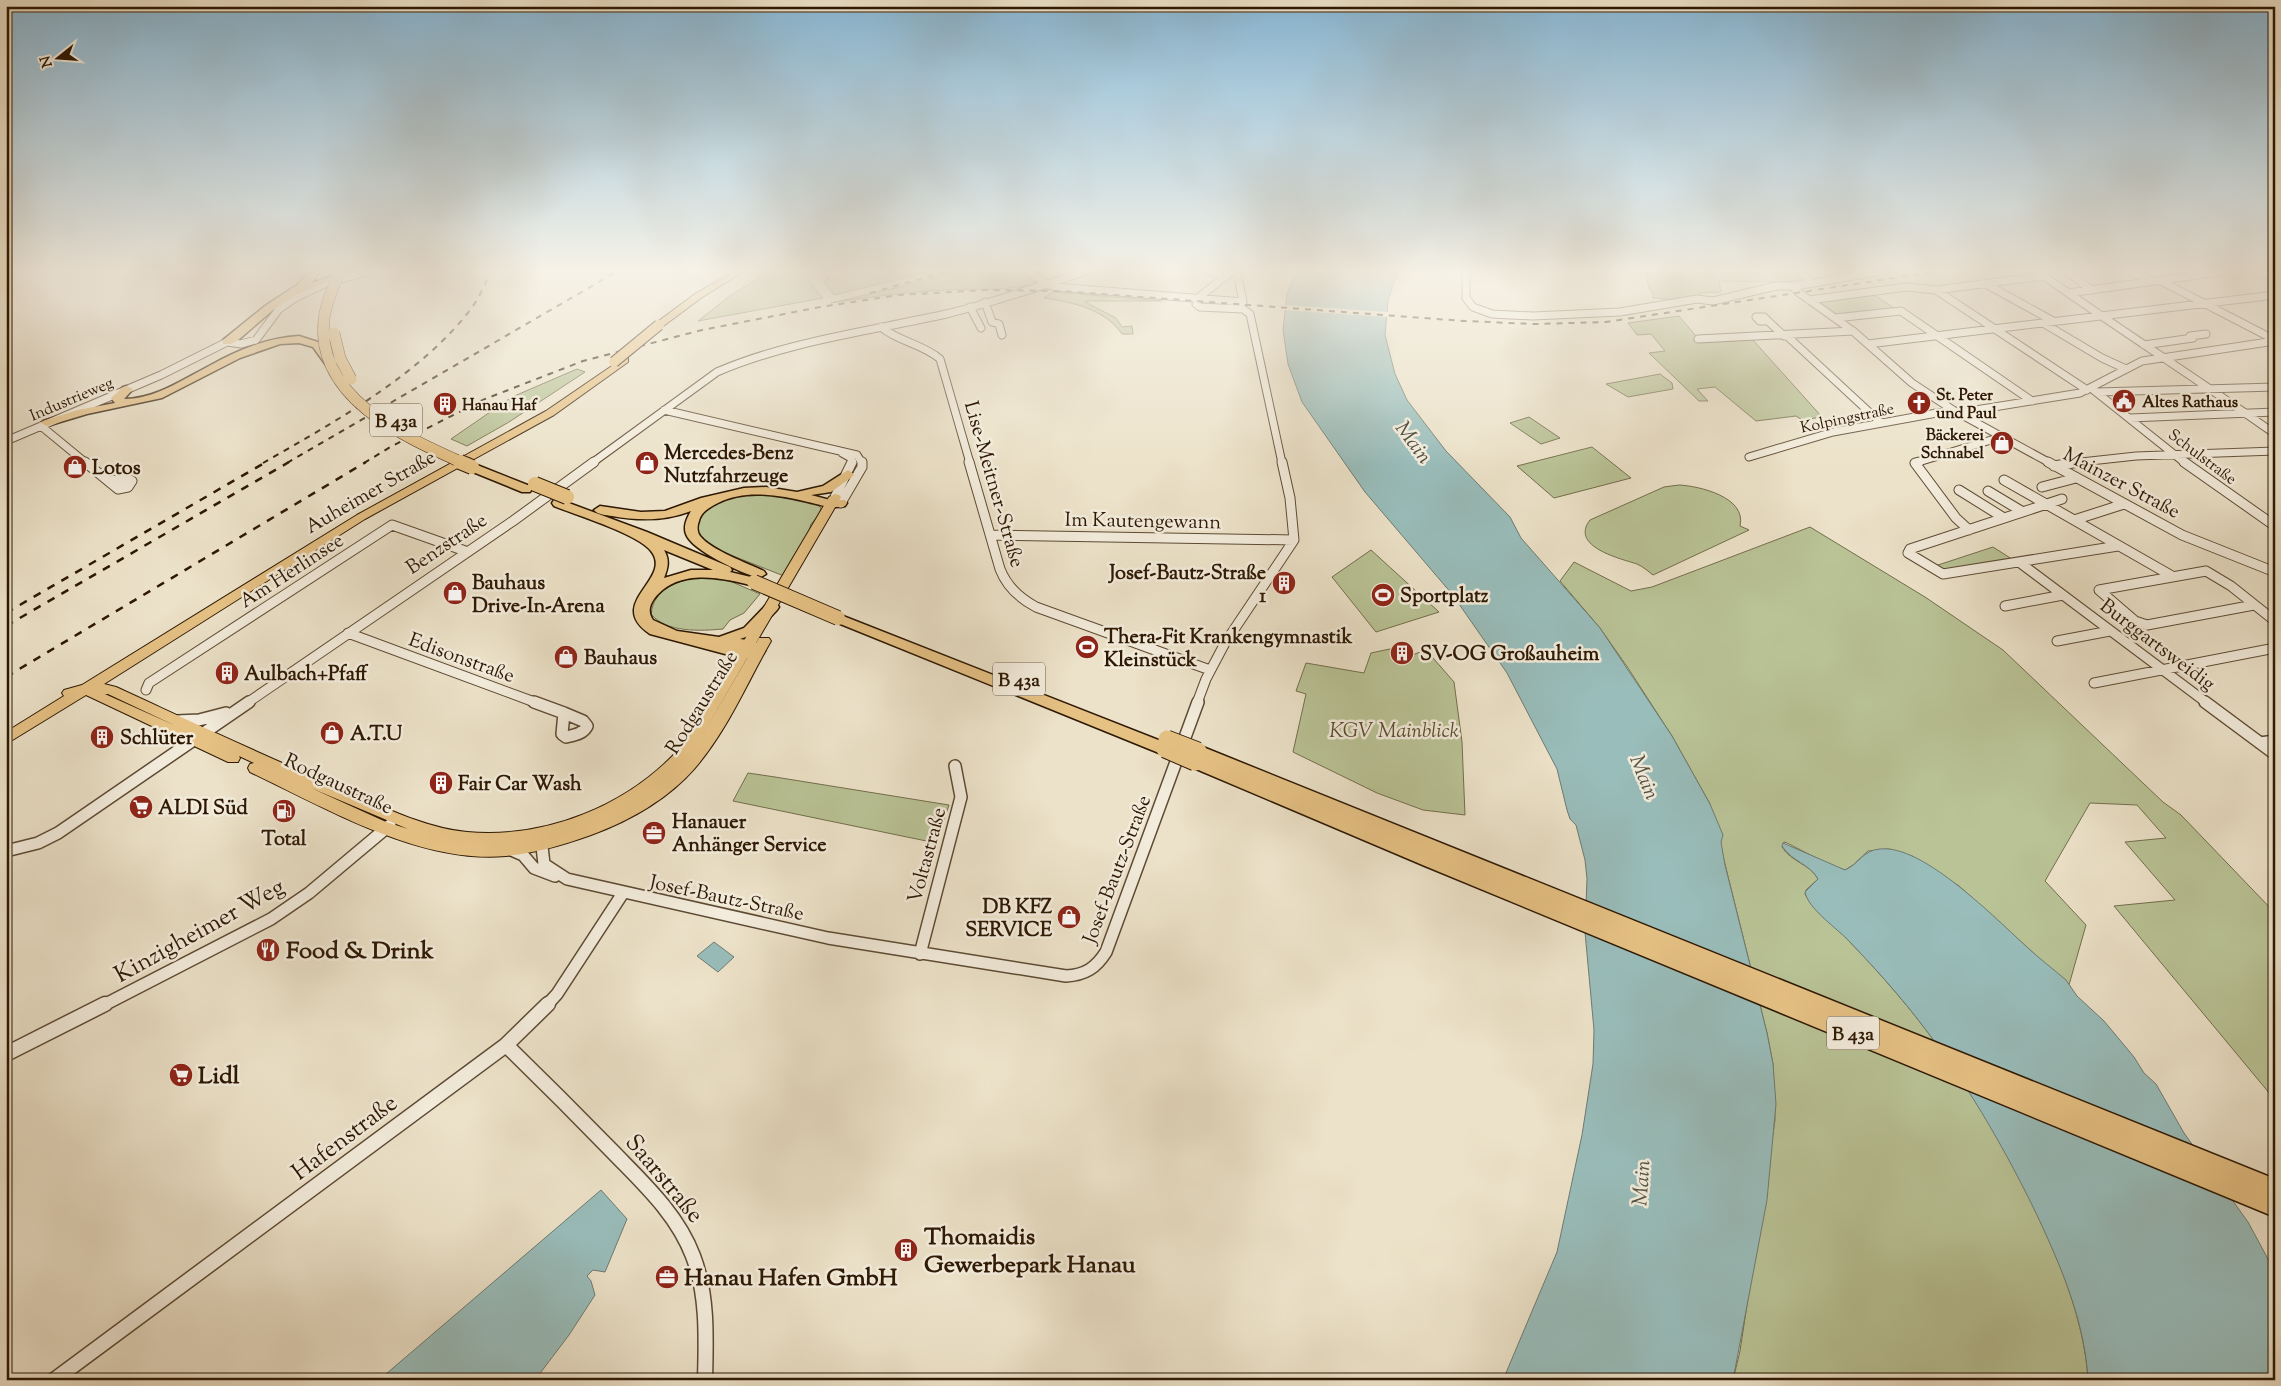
<svg xmlns="http://www.w3.org/2000/svg" width="2281" height="1386" font-family="'Sorts Mill Goudy',serif">
  <rect width="100%" height="100%" fill="#ece2c9"/>
  <filter id="stains"><feTurbulence type="fractalNoise" baseFrequency=".004" numOctaves="4"/><feColorMatrix values="0 0 0 0 .2 0 0 0 0 .09 0 0 0 0 .02 0 0 0 .5 -.17"/></filter>
  <radialGradient id="worn" r=".72"><stop offset=".6" stop-color="#630" stop-opacity="0"/><stop offset="1" stop-color="#630" stop-opacity=".3"/></radialGradient>
  <path fill="#b9c396" stroke="#736e4c" d="M769,272H802L823,298L698,321L731,295Z
    M823,272H928L834,295L823,281L829,279Z
    M951,272H1008L1012,274L1024,272L1038,283C1009,292 976,288 946,290C907,292 869,297 831,303L904,286Z
    M1645,272H1798L1805,279L1783,282L1719,281L1721,292L1701,293L1697,297L1681,300L1653,298V293L1649,288Z
    M1053,292L1162,301H1088L1085,302L1116,318L1122,327L1132,326L1133,334H1122C1105,309 1072,302 1044,298Z
    M1873,294L1897,310L1836,317L1814,301Z
    M1679,316L1700,341L1752,339L1822,417L1802,420L1796,416L1756,421L1715,387L1697,389L1708,401H1699L1649,353L1665,351L1651,334L1637,335L1628,323Z
    M577,369L585,372L509,422L467,446L451,439L512,397Z
    M1660,374L1672,383L1673,389L1628,397L1606,384Z
    M1529,417L1560,438L1541,444L1510,423Z
    M1592,447L1631,478L1554,498L1517,466Z
    M1679,485C1699,486 1747,497 1740,526L1749,530L1653,575C1648,571 1642,566 1637,564C1622,559 1569,547 1590,520L1664,487Z
    M765,491L817,504L821,508L819,515L811,524L808,535L784,576L705,545L693,525L695,520L720,498Z
    M1810,527L1925,597L2003,650L2163,802L2181,815L2275,913V1100L2114,906L2175,900L2125,842L2166,838L2137,805L2090,803L2045,881L2086,925L2069,985L1959,886L1912,856L1889,849L1868,851L1853,865L1845,870L1828,864L1787,843L1784,842L1782,847C1791,862 1810,864 1818,879L1806,890L1805,894C1813,911 1830,922 1843,935C1862,954 1880,974 1897,994C1973,1082 2082,1263 2088,1380H1733L1740,1351L1775,1120L1773,1064L1767,1033L1710,804L1672,736L1628,668L1600,628L1560,581L1574,562L1631,591L1652,587Z
    M1993,547L2015,561L1944,573L1935,566Z
    M1371,550L1439,612L1376,632L1332,577Z
    M699,577L723,578L760,594L744,613L730,620L723,629C701,631 666,633 651,614C654,588 677,581 699,577Z
    M1404,646L1412,655L1426,650L1454,682L1462,742L1465,815L1423,810L1377,793L1293,752L1306,694L1296,691L1306,663L1364,673L1371,653Z
    M748,773L775,777L949,805L936,843L733,801Z"/>
  <path fill="#99bdbb" stroke="#6e7b71" d="M1296,272H1397L1388,301L1385,335L1395,374L1407,400L1446,451L1510,517L1521,538L1600,628L1672,736L1710,804L1723,835L1721,842L1725,865L1767,1033L1773,1064L1776,1104L1767,1200L1733,1380H1503L1557,1252L1582,1135L1593,1064L1594,1030L1585,932L1587,879L1585,860L1576,825L1570,819L1567,810L1557,769L1507,673L1452,594L1365,492L1302,402L1288,364L1283,330L1287,293Z
    M1783,843L1845,870C1859,864 1863,850 1880,849C1923,844 1996,919 2028,948C2040,959 2053,969 2066,980L2077,996L2104,1021L2134,1057L2144,1073L2156,1084L2184,1133L2248,1222L2275,1272V1380H2088C2085,1321 2060,1264 2035,1211C1998,1135 1953,1060 1898,995C1883,977 1866,959 1850,942C1838,929 1808,909 1805,892L1818,879C1810,864 1791,861 1782,846Z
    M714,942L734,957L718,972L697,956Z
    M601,1190L627,1219L605,1272L593,1270L587,1276L591,1281L595,1295L569,1335L535,1380H379Z"/>
  <path fill="#ece2c9" d="M1283,305L1388,312V317L1282,310Z"/>
  <g fill="none" stroke-linecap="round" stroke-linejoin="round">
    <g stroke="#5d4a34" stroke-width="9">
      <path id="minor-far3" d="M1029,272L1048,285L1055,287L1243,302L1237,272
        M1210,272L1227,275
        M1466,272V298L1473,307L1492,314L1533,316L1620,312L1697,299L1713,301L1776,286H1796L1876,272
        M1801,272L1811,283
        M2068,272L2091,290
        M2132,272L2151,281
        M2259,272L2275,279
        M2159,280L2275,340
        M1984,283L2053,321
        M1796,286L1795,289L1798,292L1853,331L1912,383L1953,410L2050,463
        M1936,290L2087,390
        M2069,293L2219,272
        M1198,298L1231,272
        M1198,298L1196,304L1200,307L1243,309L1250,314L1282,463
        M1809,300L1906,287L1936,290L2044,276C2120,330 2199,380 2275,434
        M985,302L992,322L999,324L1002,335
        M970,307L981,328
        M1756,317H1764L1768,321H1760Z
        M1835,318L1901,311L2032,401
        M1768,321L1784,336
        M2043,323L2102,358L2126,369
        M881,327C899,342 923,344 940,359L970,463
        M1786,335L1881,423
        M1698,339L1853,331
        M1868,344L2275,295
        M2144,345L2193,338L2190,336L2206,334
        M2091,388L2185,463
        M2097,392L2275,387
        M664,410L857,455L862,463
        M1957,413L2080,393L2142,361L2275,341
        M2130,418L2275,412
        M41,426L86,463
        M6,441L161,375L227,342L241,344L256,340L279,309L295,298L324,284L367,272
        M842,453L851,458L852,463
        M1749,457L1833,432L1953,410
        M592,463L717,372C789,341 870,331 946,314C993,303 1039,286 1085,272
        M1915,463L2001,437
        M2072,463L2136,456L2275,451"/>
    </g>
    <g stroke="#5d4a34" stroke-width="11">
      <path id="minor-far2" d="M85,462L118,489L128,487L132,481L128,479L109,481
        M969,462L1000,569C1007,587 1019,598 1036,607L1210,670
        M1919,462L1915,463L1956,518L1969,530
        M2048,462L2182,535L2275,572
        M2184,462L2275,526
        M2054,466L2079,462
        M2004,480L2172,576
        M2042,487L2076,478
        M1959,490L2004,518
        M1988,491L2023,512
        M835,497L852,462
        M2062,499L1910,549L1908,553L1943,574L2118,546
        M841,503L862,467V462
        M2074,520L2124,504
        M991,535L1294,540
        M2019,562L2207,703
        M2254,605L2147,625L2135,621L2099,590L2206,571L2231,586L2275,621
        M2005,606L2063,595
        M348,633L537,703
        M2057,641L2110,631
        M2094,683L2275,648
        M146,690L149,683L392,525L468,552
        M247,703L513,521L594,462
        M1197,703L1206,679L1225,643L1294,540L1290,498L1282,462"/>
    </g>
    <g stroke="#5d4a34" stroke-width="14">
      <path id="minor-far1" d="M534,702L564,713
        M2205,702L2275,754
        M564,713L583,721L587,726C583,734 574,735 566,737L562,734Z
        M177,721L199,720L226,713
        M2260,743L2275,741
        M541,838L544,864L567,879L828,938L1066,976C1085,975 1096,968 1106,952L1198,702
        M509,849L523,855L534,868L555,876
        M6,851L38,843L58,833L249,702
        M920,954L961,797L955,766
        M102,1006L271,919L309,893L390,825
        M546,1006L557,994L623,893"/>
    </g>
    <g stroke="#5d4a34" stroke-width="17">
      <path id="minor" d="M506,1045C542,1080 578,1116 613,1152C644,1184 677,1214 693,1256C708,1295 706,1339 705,1380
        M6,1054L105,1004
        M54,1380L506,1045L548,1004"/>
    </g>
    <g stroke="#2d1803" stroke-width="2">
      <path id="major" d="M733,272H743L701,298L662,327H656V323L695,294Z
        M625,357L628,358V362L554,415L365,519L104,684L116,687C190,721 264,756 340,788C380,805 423,828 467,832C546,839 628,806 681,747L829,497L835,494L839,495L841,497L697,744L759,638H769L771,641C747,683 727,731 695,768C668,799 629,821 591,835C563,845 536,853 506,856C420,864 326,808 250,772L248,768L250,764L254,763L239,756L240,758L238,762H228L86,695L6,744V732L64,696L62,693L64,690L82,685L357,515L546,411ZM105,694H108L176,726L107,695ZM311,788L408,829L386,822Z"/>
    </g>
    <g stroke="#2d1803" stroke-width="3">
      <path id="highway" d="M309,272H319L312,283L344,272H357L301,292L273,310L237,341L231,344H223V340L265,306L297,285Z
        M299,336L321,343L335,363L334,365H326L313,347L299,343L280,344L240,358L162,398L87,414L47,426L41,423L43,421L78,410L115,403L111,398L123,387L127,386L133,389L124,399C155,399 182,380 209,366C238,350 266,338 299,336Z
        M472,463L530,486L532,489L530,492H522L468,470L466,467Z
        M848,470L854,474L852,477L831,492L811,495L830,500H845L847,503L845,506C832,509 821,505 808,502C778,495 746,489 718,503C710,507 701,512 699,521C697,526 697,532 700,536C711,550 747,563 764,571L766,574L759,578C743,574 691,550 686,534C683,526 687,518 691,511C665,521 640,521 612,516C606,515 598,515 594,510L600,506L641,512L665,511L701,498L744,488L766,487L797,492L823,486Z
        M558,499L647,532L730,567L732,570L730,572L759,579L761,582L754,586C723,578 678,567 654,599C649,606 648,613 653,620L677,631L719,637L744,628L767,604H777L779,607L777,610L754,634L740,639C750,640 759,642 765,651L763,654L744,659L650,634C604,603 674,579 651,551C638,534 576,515 554,506L552,503L554,500ZM664,550L713,570H691L664,578C668,568 670,560 664,550Z
        M838,614L1171,745L1173,749L1171,753L1165,755L1159,753L833,621L831,618Z
        M1198,745L2275,1179V1217L1425,866L1189,766L1187,762L1189,758L1197,757L1190,751L1192,747Z"/>
    </g>
    <use href="#minor-far3" stroke="#f3ecdc" stroke-width="7"/>
    <use href="#minor-far2" stroke="#f3ecdc" stroke-width="9"/>
    <use href="#minor-far1" stroke="#f3ecdc" stroke-width="11"/>
    <use href="#minor" stroke="#f3ecdc" stroke-width="14"/>
    <use href="#major" fill="#e6c184" fill-rule="evenodd"/>
    <use href="#highway" fill="#e6c184" fill-rule="evenodd"/>
    <path stroke="#2d1803" stroke-width="2" stroke-dasharray="6 6" stroke-linecap="butt" d="M870,293L945,272
      M263,463C333,423 425,372 473,306C480,296 485,283 491,272
      M287,463L616,272
      M364,463L392,446L485,399L583,361L702,330L820,307L899,295L985,290L1061,291L1464,321L1535,324L1606,322L1933,272"/>
    <path stroke="#2d1803" stroke-width="2.5" stroke-dasharray="8 8" stroke-linecap="butt" d="M6,613L266,462
      M6,626L289,462
      M6,677L366,462"/>
    <g stroke="#2d1803" stroke-width="12" stroke-linecap="butt">
      <path id="major-bridge" d="M614,362L659,325"/>
    </g>
    <g stroke="#2d1803" stroke-width="12" stroke-linecap="butt">
      <path id="highway-bridge-far2" d="M340,272C333,287 326,303 324,319C315,398 405,437 463,463
        M334,333L340,358L351,379"/>
    </g>
    <g stroke="#2d1803" stroke-width="16" stroke-linecap="butt">
      <path id="highway-bridge-far1" d="M460,462L472,467
        M535,484L567,497
        M754,582L838,618"/>
    </g>
    <g stroke="#2d1803" stroke-width="19" stroke-linecap="butt">
      <path id="highway-bridge" d="M1167,739L1198,751
        M1165,749L1195,762"/>
    </g>
    <use href="#major-bridge" stroke="#e6c184" stroke-width="10"/>
    <use href="#highway-bridge-far2" stroke="#e6c184" stroke-width="11"/>
    <use href="#highway-bridge-far1" stroke="#e6c184" stroke-width="14"/>
    <use href="#highway-bridge" stroke="#e6c184" stroke-width="17"/>
  </g>
  <linearGradient id="sky" x2="0" y2="1"><stop stop-color="#88b8d6"/><stop offset="0.58" stop-color="#f6f2e7"/><stop offset="1" stop-color="#f6f2e7" stop-opacity="0"/></linearGradient>
  <rect width="2281" height="466" fill="url(#sky)"/>
  <defs>
    <g id="civic-disc" transform="scale(1.25)"><circle r="9.5" fill="#8f2418" stroke="#f3ecdc"/><path d="M-.6-6.5H3V-4.5H.6V-3L4-1V1h2V6H-6V1h2V-1L-.6-3ZM-1.2 2.5V6h2.4V2.5Z" fill="#fff"/></g>
    <g id="church-disc" transform="scale(1.25)"><circle r="9.5" fill="#8f2418" stroke="#f3ecdc"/><path d="M-1.2-6h2.4v3.5h3.3v2.4h-3.3V6h-2.4V-.1h-3.3v-2.4h3.3Z" fill="#fff"/></g>
    <g id="building-disc" transform="scale(1.25)"><circle r="9.5" fill="#8f2418" stroke="#f3ecdc"/><path d="M-4-6H4V6H1V3H-1V6H-4ZM-2.5-4.3h1.7v1.8h-1.7ZM.8-4.3h1.7v1.8H.8ZM-2.5-1h1.7V.8h-1.7ZM.8-1h1.7V.8H.8Z" fill="#fff"/></g>
    <g id="shop-disc" transform="scale(1.25)"><circle r="9.5" fill="#8f2418" stroke="#f3ecdc"/><path d="M-5-2.5h2.3a2.7 3.5 0 0 1 5.4 0H5L5.5 6h-11ZM-1.5-2.5h3a1.5 2.3 0 0 0-3 0Z" fill="#fff"/></g>
    <g id="stadium-disc" transform="scale(1.25)"><circle r="9.5" fill="#8f2418" stroke="#f3ecdc"/><path d="M0-5a6.5 5 0 1 0 0 10a6.5 5 0 1 0 0-10ZM-3.5-1.8h7v3.6h-7Z" fill="#fff"/></g>
    <g id="supermarket-disc" transform="scale(1.25)"><circle r="9.5" fill="#8f2418" stroke="#f3ecdc"/><path d="M-6-5.5h2.5l.6 2H6L4.5 2H-2.5L-4.4-4H-6ZM-1.5 3.2a1.3 1.3 0 1 0 .1 0ZM3 3.2a1.3 1.3 0 1 0 .1 0Z" fill="#fff"/></g>
    <g id="fuel-disc" transform="scale(1.25)"><circle r="9.5" fill="#8f2418" stroke="#f3ecdc"/><path d="M-5.5-6h7V0h2V4h1.3V-2.5L3-4.5l.8-.8L6-3V5H2.5V1h-1V6h-7ZM-4.2-4.7v3.2H.2V-4.7Z" fill="#fff"/></g>
    <g id="office-disc" transform="scale(1.25)"><circle r="9.5" fill="#8f2418" stroke="#f3ecdc"/><path d="M-6-3h4V-5.5h4V-3h4V5H-6ZM-1-4.5V-3h2v-1.5ZM-6 0V1H6V0Z" fill="#fff"/></g>
    <g id="restaurant-disc" transform="scale(1.25)"><circle r="9.5" fill="#8f2418" stroke="#f3ecdc"/><path d="M-5-6h1v4h1v-4h1v4h1v-4h1v5L-1.5 .5V6h-2V.5L-5-1ZM5-6V6H3V1.5H1.5Q1.5-4 5-6Z" fill="#fff"/></g>
  </defs>
  <g fill-rule="evenodd">
    <use href="#civic-disc" x="2124" y="401"/>
    <use href="#church-disc" x="1919" y="403"/>
    <use href="#building-disc" x="445" y="404"/>
    <use href="#shop-disc" x="2002" y="443"/>
    <use href="#shop-disc" x="647" y="463"/>
    <use href="#shop-disc" x="75" y="467"/>
    <use href="#building-disc" x="1284" y="583"/>
    <use href="#shop-disc" x="455" y="593"/>
    <use href="#stadium-disc" x="1383" y="595"/>
    <use href="#stadium-disc" x="1087" y="647"/>
    <use href="#building-disc" x="1402" y="653"/>
    <use href="#shop-disc" x="566" y="657"/>
    <use href="#building-disc" x="227" y="673"/>
    <use href="#shop-disc" x="332" y="733"/>
    <use href="#building-disc" x="102" y="737"/>
    <use href="#building-disc" x="441" y="783"/>
    <use href="#supermarket-disc" x="141" y="807"/>
    <use href="#fuel-disc" x="284" y="811"/>
    <use href="#office-disc" x="654" y="833"/>
    <use href="#shop-disc" x="1069" y="917"/>
    <use href="#restaurant-disc" x="268" y="950"/>
    <use href="#supermarket-disc" x="181" y="1075"/>
    <use href="#building-disc" x="906" y="1250"/>
    <use href="#office-disc" x="667" y="1277"/>
  </g>
  <g text-anchor="middle" stroke-width="5" stroke-linejoin="round" paint-order="stroke">
    <g font-size="16" font-weight="bold" fill="#2d1803" stroke="#f3ecdc" text-anchor="start">
      <text x="1936" y="400">St. Peter<tspan x="1936" dy="18">und Paul</tspan></text>
      <text x="2142" y="407">Altes Rathaus</text>
      <text x="462" y="410">Hanau Haf</text>
      <text x="1984" y="440" text-anchor="end">Bäckerei<tspan x="1984" dy="18">Schnabel</tspan></text>
    </g>
    <g font-size="16" fill="#2d1803" stroke="#f3ecdc">
      <text transform="translate(71 398) rotate(-23)" y="6">Industrieweg</text>
      <text transform="translate(1847 417) rotate(-12)" y="6">Kolpingstraße</text>
      <text transform="translate(2203 456) rotate(37)" y="6">Schulstraße</text>
    </g>
    <g fill="#f3ecdc" stroke="#685844" stroke-width="1">
      <rect x="370" y="403.5" width="52" height="33" rx="4"/>
      <rect x="993" y="662.5" width="52" height="33" rx="4"/>
      <rect x="1827" y="1016.5" width="52" height="33" rx="4"/>
    </g>
    <g font-size="19" font-weight="bold" fill="#2d1803">
      <text x="396" y="427">B 43a</text>
      <text x="1019" y="686">B 43a</text>
      <text x="1853" y="1040">B 43a</text>
    </g>
    <g font-size="20" font-weight="bold" fill="#2d1803" stroke="#f3ecdc" text-anchor="start">
      <text x="664" y="459">Mercedes-Benz<tspan x="664" dy="23">Nutzfahrzeuge</tspan></text>
      <text x="92" y="474">Lotos</text>
      <text x="1266" y="579" text-anchor="end">Josef-Bautz-Straße<tspan x="1266" dy="23">1</tspan></text>
      <text x="472" y="589">Bauhaus<tspan x="472" dy="23">Drive-In-Arena</tspan></text>
      <text x="1400" y="602">Sportplatz</text>
      <text x="1104" y="643">Thera-Fit Krankengymnastik<tspan x="1104" dy="23">Kleinstück</tspan></text>
      <text x="1420" y="660">SV-OG Großauheim</text>
      <text x="584" y="664">Bauhaus</text>
      <text x="244" y="680">Aulbach+Pfaff</text>
      <text x="350" y="740">A.T.U</text>
      <text x="120" y="744">Schlüter</text>
      <text x="458" y="790">Fair Car Wash</text>
      <text x="158" y="814">ALDI Süd</text>
      <text x="672" y="828">Hanauer<tspan x="672" dy="23">Anhänger Service</tspan></text>
      <text x="284" y="845" text-anchor="middle">Total</text>
      <text x="1052" y="913" text-anchor="end">DB KFZ<tspan x="1052" dy="23">SERVICE</tspan></text>
    </g>
    <g font-size="20" fill="#2d1803" stroke="#f3ecdc">
      <text transform="translate(2122 482) rotate(28)" y="7">Mainzer Straße</text>
      <text transform="translate(995 484) rotate(74)" y="7">Lise-Meitner-Straße</text>
      <text transform="translate(370 491) rotate(-30)" y="7">Auheimer Straße</text>
      <text transform="translate(1143 520) rotate(1)" y="7">Im Kautengewann</text>
      <text transform="translate(446 543) rotate(-34)" y="7">Benzstraße</text>
      <text transform="translate(291 570) rotate(-33)" y="7">Am Herlinsee</text>
      <text transform="translate(2158 644) rotate(37)" y="7">Burggartsweidig</text>
      <text transform="translate(462 657) rotate(20)" y="7">Edisonstraße</text>
      <text transform="translate(701 702) rotate(-58)" y="7">Rodgaustraße</text>
      <text transform="translate(339 783) rotate(25)" y="7">Rodgaustraße</text>
      <text transform="translate(926 855) rotate(-75)" y="7">Voltastraße</text>
      <text transform="translate(1116 869) rotate(-69)" y="7">Josef-Bautz-Straße</text>
      <text transform="translate(727 897) rotate(12)" y="7">Josef-Bautz-Straße</text>
    </g>
    <g font-size="20" font-style="italic" fill="#574b2f" stroke="#f3ecdc">
      <text x="1394" y="737">KGV Mainblick</text>
    </g>
    <g font-size="21" font-style="italic" fill="#535243" stroke="#f3ecdc">
      <text transform="translate(1414 442) rotate(54)" y="7">Main</text>
      <text transform="translate(1645 777) rotate(68)" y="7">Main</text>
      <text transform="translate(1641 1183) rotate(-86)" y="7">Main</text>
    </g>
    <g font-size="24" fill="#2d1803" stroke="#f3ecdc">
      <text transform="translate(199 930) rotate(-29)" y="8">Kinzigheimer Weg</text>
      <text transform="translate(344 1137) rotate(-37)" y="8">Hafenstraße</text>
      <text transform="translate(665 1178) rotate(50)" y="8">Saarstraße</text>
    </g>
    <g font-size="24" font-weight="bold" fill="#2d1803" stroke="#f3ecdc" text-anchor="start">
      <text x="286" y="958">Food &amp; Drink</text>
      <text x="198" y="1083">Lidl</text>
      <text x="924" y="1244">Thomaidis<tspan x="924" dy="28">Gewerbepark Hanau</tspan></text>
      <text x="684" y="1285">Hanau Hafen GmbH</text>
    </g>
  </g>
  <rect width="2281" height="1386" fill="none" stroke="#ece2c9" stroke-width="25"/>
  <rect x="8" y="8" width="2266" height="1371" fill="none" stroke="#2d1803" stroke-width="2.5"/>
  <rect x="12" y="12" width="2256" height="1361" fill="none" stroke="#2d1803"/>
  <g transform="translate(58 58) rotate(253)" stroke="#f3ecdc" stroke-width="4" paint-order="stroke">
  <path d="M0-4L9 19L0 12L-9 19Z" fill="#2d1803"/>
  <text y="-8" font-size="14" font-weight="bold" text-anchor="middle" fill="#2d1803">N</text>
  </g>
  <rect width="100%" height="100%" filter="url(#stains)"/>
  <rect width="100%" height="100%" fill="url(#worn)"/>
</svg>
